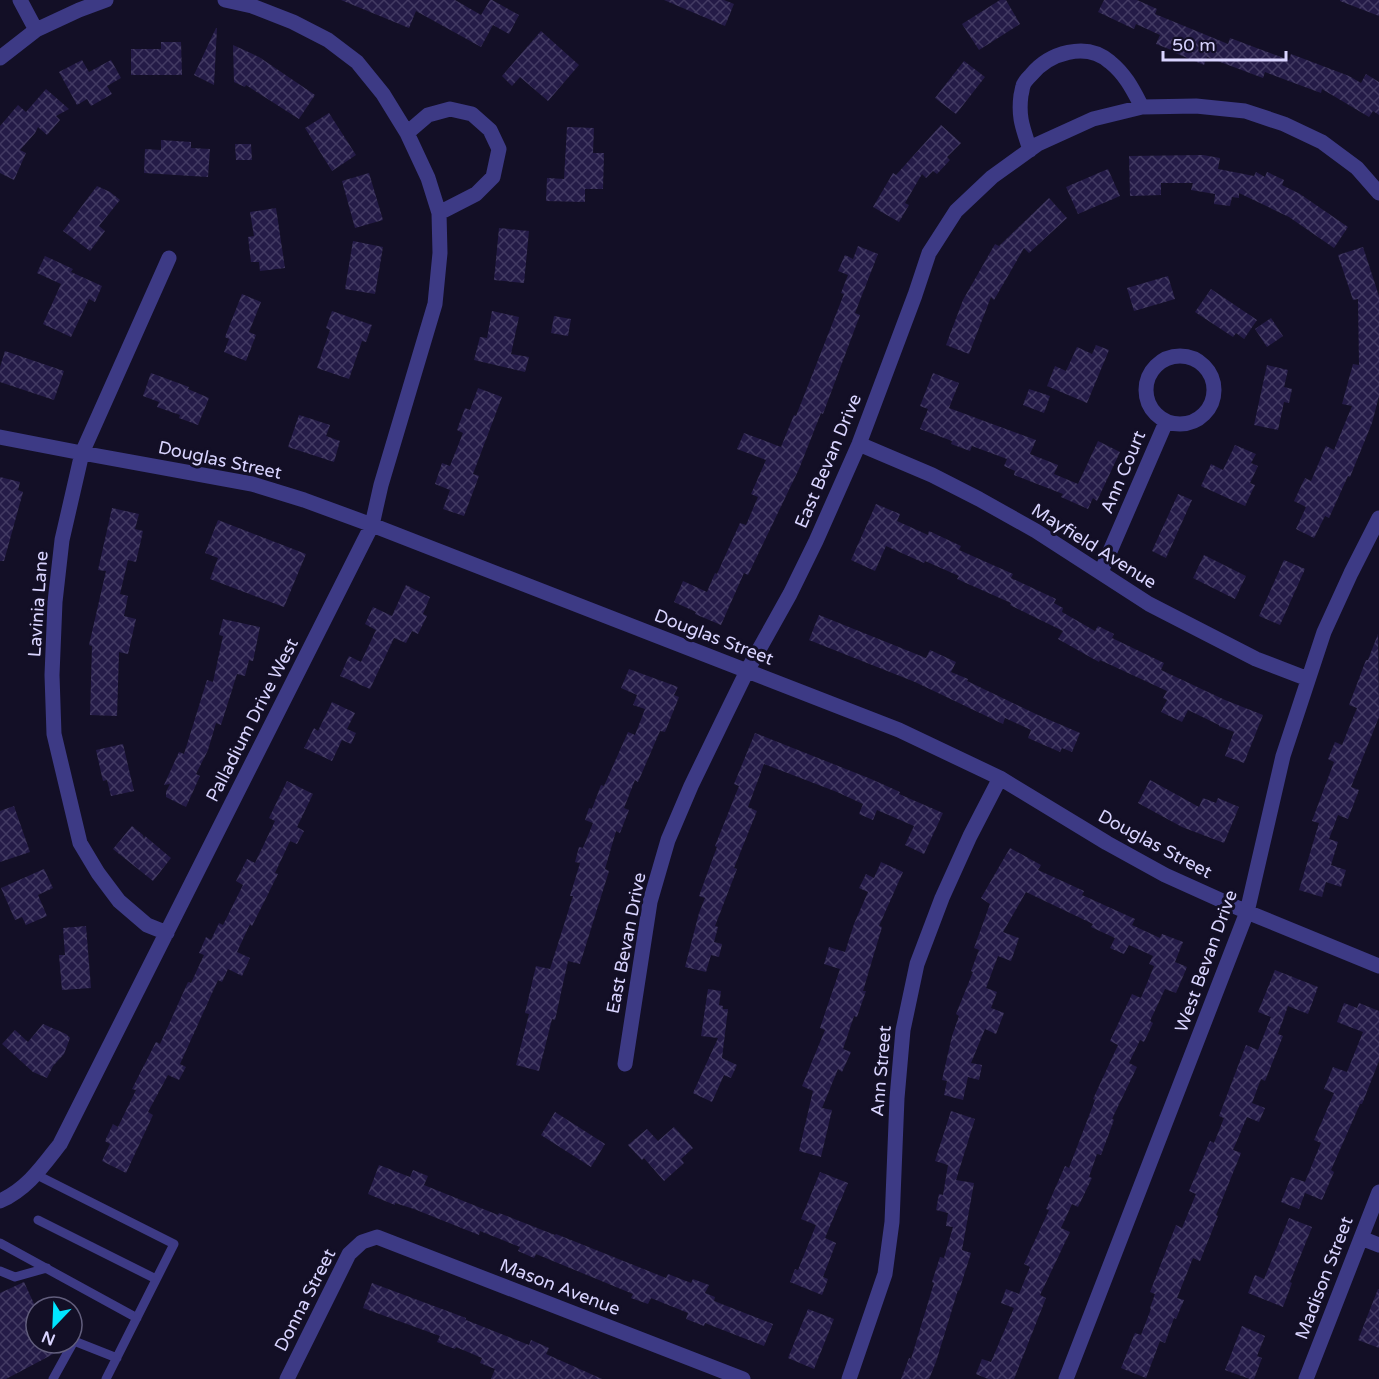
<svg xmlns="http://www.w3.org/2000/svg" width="1379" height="1379" font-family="'Varela Round',sans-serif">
  <defs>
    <pattern id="building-cross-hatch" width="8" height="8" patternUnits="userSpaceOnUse" patternTransform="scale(1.5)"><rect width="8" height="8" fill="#241b47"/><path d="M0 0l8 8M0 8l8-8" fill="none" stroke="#433b63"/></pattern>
  </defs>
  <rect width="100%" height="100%" fill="#130f26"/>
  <path fill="url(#building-cross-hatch)" d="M341,0H455L481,15L490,0H492L519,15L509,34L493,25L481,47L416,11L409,28Z
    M664,0H724L734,4L725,26Z
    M1000,0H1006L1020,24L979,50L962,24Z
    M1104,0H1137L1157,9L1155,14L1228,44L1230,38L1289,60L1291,54L1349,76L1361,83L1366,74L1379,82V115L1373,111L1369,117L1322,89L1321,93L1265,72L1263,78L1207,57L1204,65L1173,52L1174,51L1156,44L1160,35L1136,24L1134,29L1098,12Z
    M1340,0H1379V16L1340,1Z
    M216,28H217L214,85L194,75Z
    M541,31L579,65L548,101L520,77L512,86L502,76Z
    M161,42H181L182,75H131V49H161Z
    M233,45L259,57L315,95L299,119L246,85L245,87L234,82Z
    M82,60L89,72L111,60L121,78L107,86L112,94L91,106L87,99L77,105L59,72Z
    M964,61L985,77L956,114L935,98Z
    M46,89L69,109L56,116L60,120L47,135L38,127L35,133L20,150L26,153L14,180L0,173V126L18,105L26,112Z
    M329,113L356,155L332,171L305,128Z
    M941,125L961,143L947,157L950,160L937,174L933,171L926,178L922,174L905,203L909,205L899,222L873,207L893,173L896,175Z
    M567,127L594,128L593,153H604L603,189H585V202L546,201L547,178L564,179Z
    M161,140L191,142V148L210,149L208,177L144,173L145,149L161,150Z
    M235,144H251L252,160H236Z
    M1203,155L1220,158L1218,169L1254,176L1256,172L1265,177L1267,172L1284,180L1282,185L1300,194L1348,227L1334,248L1289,217L1239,193V198L1232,197L1230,206L1214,204L1215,194L1191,190L1193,183H1161V195L1130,196L1129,156Z
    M1108,169L1120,196L1078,214L1066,187Z
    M369,173L383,220L355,228L342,181Z
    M97,186L110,192L120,200L99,226L105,231L90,251L63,231Z
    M1049,198L1067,218L1029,253L1024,248L994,300L991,297L969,354L946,345L963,300L995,244L999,246Z
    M276,208L285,268L260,271L259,262H251L248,237L254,236L250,212Z
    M499,228L529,231L524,283L494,280Z
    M353,241L383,247L375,294L345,289Z
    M858,246L878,254L855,313L860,315L839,371L823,414L821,413L799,469L748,575L744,573L721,625L695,614L696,612L674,602L683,581L707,592L715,573L717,574L740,523L746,525L758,497L751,494L766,460L737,449L744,433L781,447L794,415L796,416L844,294L841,293L848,275L838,271L845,255L853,259Z
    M1363,247L1379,296V396L1372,423L1350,477L1348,476L1329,518L1325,516L1314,538L1296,529L1306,507L1294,501L1305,478L1311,481L1326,446L1334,450L1352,406L1342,404L1353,364L1359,365L1358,299L1353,300L1338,255Z
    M45,256L73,269L71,272L102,286L95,302L89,299L71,337L43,324L61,284L37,273Z
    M1168,276L1175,299L1134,311L1127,288Z
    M1211,289L1257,320L1244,339L1236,333L1233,337L1195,312Z
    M242,294L261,302L249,332L256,335L246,361L224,352L229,339L225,337Z
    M332,311L372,325L366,342L362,341L349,379L317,368L330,330L326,328Z
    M492,311L519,317L511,354L529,357L525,372L474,360L480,337L487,338Z
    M554,316L571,319L568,336L551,333Z
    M1271,318L1283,336L1267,347L1255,329Z
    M1096,345L1109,350L1087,403L1047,386L1055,366L1066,371L1077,347L1092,354Z
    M5,351L64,371L54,400L0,382V367Z
    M1267,365L1288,370L1284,387L1292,389L1289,403L1284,402L1278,430L1254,425Z
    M151,373L189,387L188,389L209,398L198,425L179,418L180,415L157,407L159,402L143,396Z
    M933,373L959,383L949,408L1036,440L1030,454L1058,465L1054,474L1078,484L1098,441L1120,452L1097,501L1093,498L1088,509L1061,497L1063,494L1014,475L1015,471L1004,466L1007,459L972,446L970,451L951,444L952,441L920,429L928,409L920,406Z
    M478,388L502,397L473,474L479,476L464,516L443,509L450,490L435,484L442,463L450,466L463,433L457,430L465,408L470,410Z
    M1029,389L1050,396L1044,413L1023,405Z
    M299,415L330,425L326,436L340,441L334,462L288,447Z
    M1235,445L1256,454L1251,463L1258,466L1250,483L1255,485L1245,506L1201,486L1211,464L1223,470Z
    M0,477L20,482L18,490L23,492L4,561H0Z
    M1178,494L1192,500L1166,558L1152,551Z
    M876,504L900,514L897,521L928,535L929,531L961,546L959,550L1013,574L1011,578L1056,599L1054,603L1063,608L1062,612L1095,631L1098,626L1114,634L1112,638L1164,663L1161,670L1225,700L1263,715L1244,763L1225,756L1234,732L1219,726V725L1188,710L1182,722L1161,712L1167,700L1163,698L1167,691L1100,660L1099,662L1058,639L1063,631L1010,605L1011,603L957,579L959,576L925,561L924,563L886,546L875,571L851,560Z
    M112,508L139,514L135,529L143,531L136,562L128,560L120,594L128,596L124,616L136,619L128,654L119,652L117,716L90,715L92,646L89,645L106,571L98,570Z
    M218,520L306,554L284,607L210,579L218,558L205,553Z
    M1204,555L1246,576L1235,599L1193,578Z
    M1284,560L1305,569L1280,625L1259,616Z
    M406,585L430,597L423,614L427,616L418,634L412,631L406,643L394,638L370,689L340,676L349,656L361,662L376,630L365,624L373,607L392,616Z
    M819,615L926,658L930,650L956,662L951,672L968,679L967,681L1038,715L1080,733L1072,752L1062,748L1060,752L1028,738L1031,730L1005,718L1003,724L915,682L809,640Z
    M223,619L260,627L253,661L249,660L245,676L237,674L221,725L216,723L208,750L196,774L200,776L186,807L166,797V792L170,784L164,785L179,752L184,754L207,680L213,682L223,636L219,635Z
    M1378,634L1379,717L1351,787L1359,790L1348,819L1338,815L1329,839L1338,842L1331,865L1346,870L1341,887L1326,882L1322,897L1299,890L1319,823L1312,821L1334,762L1328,759L1335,742L1342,745L1357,708L1349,705L1366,660H1368Z
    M629,669L678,687L674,695L679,697L665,732L660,731L638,782L635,780L624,808L629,810L620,833L616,831L605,869L609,871L580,964L568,961L555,1020L552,1019L539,1071L516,1065L529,1014L525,1013L536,966L550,969L573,896H570L580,863L575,862L579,847L583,848L593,823L585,820L589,808L592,809L601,785L604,786L628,732L635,735L645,709L633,705L637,695L621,688Z
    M332,702L355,713L347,729L356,733L351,744L342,740L332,761L304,748L314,728L318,731Z
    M755,733L871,779L900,792L899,794L943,813L924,854L905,845L914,826L877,810L873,820L859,814L863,804L837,792L764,764L748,807L757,811L734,868L737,869L715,926L718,927L714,942L722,944L719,957L711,955L706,972L685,967L699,913L705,898L699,896L717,847L715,846L739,786L734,784Z
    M123,744L134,791L111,796L107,780L103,781L96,750Z
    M1150,780L1199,807L1203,798L1216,803L1218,798L1239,807L1224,843L1182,827L1138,803Z
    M287,781L313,794L297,827L304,831L297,844L290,841L275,873L278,874L252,926L250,924L237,952L250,958L242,976L228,969L222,982L218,980L180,1064L186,1067L179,1080L168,1075L148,1112L153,1115L126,1173L102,1161L110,1144L105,1141L113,1124L118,1127L136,1090L132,1089L156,1042L160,1044L188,982L191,983L204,955L199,953L206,937L211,940L219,923L223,925L243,885L236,881L247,859L255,863L275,821L269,818Z
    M14,806L30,852L0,862V811Z
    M132,826L143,835L144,839L145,836L171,858L153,881L113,849Z
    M1010,848L1041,865L1038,870L1084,891L1082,895L1135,919L1132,925L1160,938L1162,934L1183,942L1175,962L1187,967L1176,993L1165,989L1150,1021L1153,1023L1144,1042L1140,1040L1129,1063L1137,1067L1112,1119L1114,1120L1101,1155L1097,1154L1089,1177L1092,1178L1078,1207L1072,1204L1061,1228L1070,1232L1040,1295L1046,1298L1014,1379H988L976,1374L982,1359L991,1362L1014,1308L1001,1303L1006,1289L1019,1294L1030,1267L1024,1264L1049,1210L1046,1209L1065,1166L1069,1168L1095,1100L1093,1099L1118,1045L1110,1041L1132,994L1141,998L1154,966L1149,964L1153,956L1129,945L1124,954L1110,948L1115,938L1091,927L1093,924L1026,892L1003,932L1019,938L1011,961L998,956L986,988L997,992L991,1008L1004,1013L996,1034L985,1029L971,1063L982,1065L979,1080L968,1077L963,1100L944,1095L947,1081L942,1080L952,1036L959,1016L956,1014L973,972L971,971L979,950L974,948L990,904L981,898Z
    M881,862L903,872L879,926L882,927L863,991H866L857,1017L854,1016L843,1049L851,1052L842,1072L838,1069L822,1108L832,1110L821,1157L799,1151L813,1091L802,1086L825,1030L820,1028L840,969L824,964L829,947L845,952L854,924L868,892L859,888L866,874L874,878Z
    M44,869L53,888L38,895L47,916L26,925L22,917L15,920L1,888Z
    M86,926L91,988L62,990L59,955H65L63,928Z
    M1275,970L1318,987L1308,1014L1288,1006L1278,1034L1283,1036L1265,1081L1261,1079L1252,1103L1265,1108L1259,1122L1247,1117L1233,1150L1241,1153L1216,1215L1218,1216L1200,1261L1193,1258L1177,1298L1184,1300L1176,1319L1174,1318L1165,1343L1160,1341L1146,1378L1121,1368L1135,1333L1141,1335L1151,1309L1150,1308L1155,1294L1150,1292L1176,1225L1182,1228L1196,1194L1189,1191L1210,1141L1214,1143L1224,1118L1219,1116L1246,1045L1258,1050L1271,1017L1258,1012Z
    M708,989L721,991L719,1005L723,1006V1009H728L722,1058L737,1065L731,1078L724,1075L712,1102L693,1093L718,1038L701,1036Z
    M1344,1003L1357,1008L1359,1003L1379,1011V1061L1362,1104H1360L1331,1170L1334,1172L1322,1200L1305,1193L1299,1209L1281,1202L1291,1177L1305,1182L1321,1143L1314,1140L1334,1093L1324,1089L1333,1067L1347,1072L1363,1032L1337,1022Z
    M43,1024L66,1034L70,1038L64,1054L53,1066L47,1078L33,1072L2,1044L15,1030L28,1042Z
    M951,1111L975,1119L956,1180L974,1183L962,1250L971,1253L959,1291L958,1290L936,1362L929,1379H901L909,1358L911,1359L934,1283L932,1282L940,1257L944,1258L953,1227L946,1226L948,1213L936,1210L939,1194L943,1195L948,1165L935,1161Z
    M555,1112L605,1144L591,1167L541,1135Z
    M674,1127L693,1148L681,1159L684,1163L664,1181L644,1158L642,1160L628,1145L647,1129L658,1141Z
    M379,1165L410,1177L413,1170L428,1176L424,1185L498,1215L499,1213L555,1235L556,1234L666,1278L668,1274L691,1283L693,1279L709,1285L705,1293L715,1297L714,1301L773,1324L764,1346L705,1323L704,1326L686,1319L688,1313L651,1298L648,1304L631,1298L633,1294L536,1254L534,1258L518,1251L520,1247L480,1231L479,1235L414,1209L395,1203V1205L368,1194Z
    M820,1172L848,1183L825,1238L836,1243L823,1277L828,1279L822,1295L790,1282L795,1269L798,1270L816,1225L801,1219Z
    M1289,1218L1312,1227L1290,1282L1292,1283L1283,1307L1248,1293L1255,1275L1264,1279Z
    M24,1282L36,1308V1343H52L57,1352L6,1379H0V1293Z
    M372,1283L466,1318V1320L529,1345L531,1340L549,1348L546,1354L602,1379H491L495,1369L480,1363L482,1358L456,1347L455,1349L437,1342L440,1336L363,1308Z
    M1378,1289H1379V1348L1358,1340Z
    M808,1309L834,1319L814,1369L788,1358Z
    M1242,1326L1265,1336L1257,1356L1262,1358L1254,1379H1250L1225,1370Z"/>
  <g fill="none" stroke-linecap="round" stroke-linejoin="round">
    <path stroke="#3d3a85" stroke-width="9" d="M37,1175L174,1244L106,1379
      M38,1220L156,1279
      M0,1243L137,1318
      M0,1271L15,1277L47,1268
      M53,1379L74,1341L117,1358"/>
    <path stroke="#3d3a85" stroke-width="15" d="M20,0L36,30
      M0,58L36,30L79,10L106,0
      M407,133L428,115L450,109L472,114L490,130L499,149L493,177L476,194L439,213
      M1030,150C1023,128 1018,118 1021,95C1022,92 1022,89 1023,86C1024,82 1028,78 1031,75C1049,53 1086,41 1110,62C1126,75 1133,90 1142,107
      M1146 390a34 34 0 1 1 68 0a34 34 0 1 1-68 0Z
      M0,437L82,453L252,484L304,500L372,525L899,730L1000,778L1107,843L1165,875L1247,912L1379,966
      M859,444L932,475L979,499L1036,531L1149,604L1256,659L1308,679
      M1101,572L1166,422
      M167,933L147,925L119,901L98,873L80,843L54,734L52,675L55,602L62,540L82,453L169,258
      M625,1064L650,902L668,840L691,786L723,720L747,671L790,594L816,541L859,444L915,295L929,253L956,211L992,177L1038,144L1093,119L1142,107L1196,106L1245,111L1284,124L1322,142L1357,168L1379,193
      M0,1201C27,1189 42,1167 60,1144L372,525L381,485L435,304L440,253L439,213L428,178L407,133L383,94L357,62L328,40L293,22L252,6L225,0
      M1361,1238L1379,1245
      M287,1379L349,1254L362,1242L377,1237L743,1379
      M849,1379L885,1274L892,1222L897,1098L903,1030L917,964L942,898L970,836L1000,778
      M1066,1379L1247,912L1283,756L1324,632L1351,573L1379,518
      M1306,1379L1379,1192"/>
  </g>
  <g text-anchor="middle" stroke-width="6" stroke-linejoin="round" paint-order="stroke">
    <g font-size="18" fill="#d9d4ff" stroke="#130f26">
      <text transform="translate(220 460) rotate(12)" y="6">Douglas Street</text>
      <text transform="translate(828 461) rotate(-67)" y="6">East Bevan Drive</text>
      <text transform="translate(1123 472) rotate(-67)" y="6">Ann Court</text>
      <text transform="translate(1094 546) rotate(32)" y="6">Mayfield Avenue</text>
      <text transform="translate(38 604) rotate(-86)" y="6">Lavinia Lane</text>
      <text transform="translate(714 637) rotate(21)" y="6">Douglas Street</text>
      <text transform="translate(252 720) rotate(-63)" y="6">Palladium Drive West</text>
      <text transform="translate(1155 844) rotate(28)" y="6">Douglas Street</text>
      <text transform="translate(626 943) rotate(-79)" y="6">East Bevan Drive</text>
      <text transform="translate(1206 961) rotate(-70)" y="6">West Bevan Drive</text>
      <text transform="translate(881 1071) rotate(-85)" y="6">Ann Street</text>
      <text transform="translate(1324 1278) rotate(-69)" y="6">Madison Street</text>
      <text transform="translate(560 1287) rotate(21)" y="6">Mason Avenue</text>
      <text transform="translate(305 1300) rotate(-63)" y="6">Donna Street</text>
    </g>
  </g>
  <g transform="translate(54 1325) rotate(203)"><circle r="28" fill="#130f26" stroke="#625e7d" stroke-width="1.5"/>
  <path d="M0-4.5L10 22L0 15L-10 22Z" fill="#00e5ff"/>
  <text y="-9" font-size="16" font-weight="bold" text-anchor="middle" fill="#d9d4ff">N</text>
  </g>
  <path d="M1163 51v9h123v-9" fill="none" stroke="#d9d4ff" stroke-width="3"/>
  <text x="1172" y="51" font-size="18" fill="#d9d4ff" stroke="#130f26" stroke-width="4.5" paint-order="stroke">50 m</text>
</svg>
